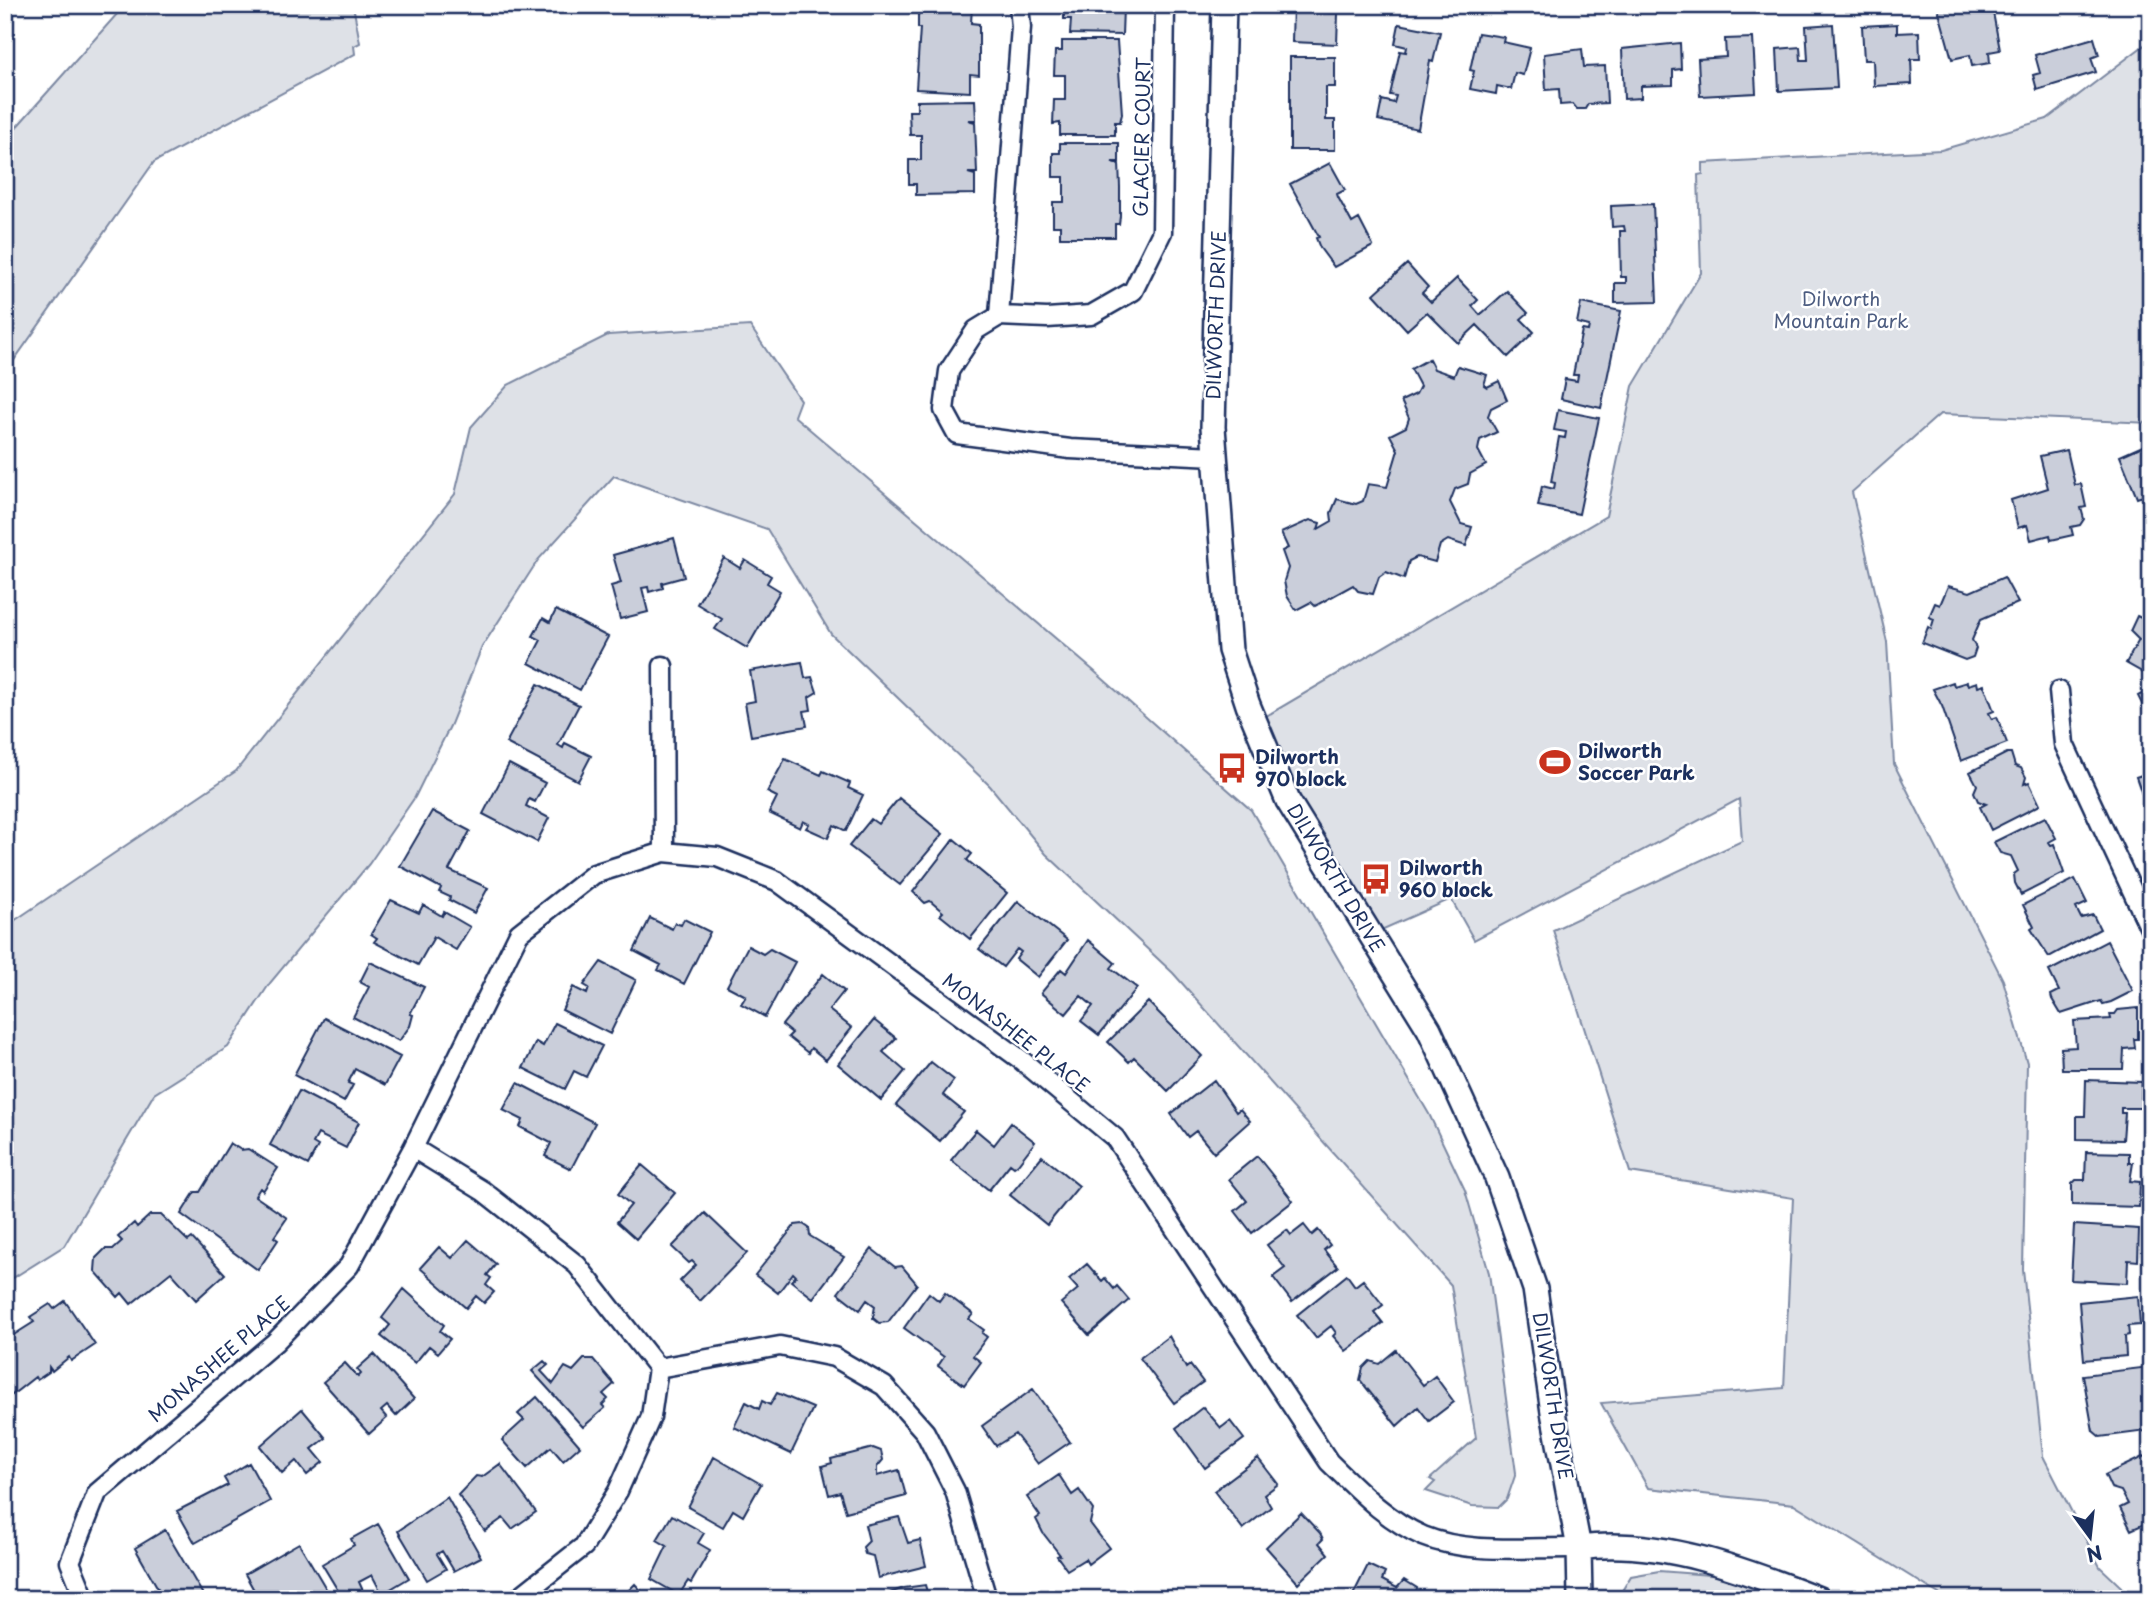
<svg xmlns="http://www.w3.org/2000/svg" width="2156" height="1604" font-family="'Playpen Sans',sans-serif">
  <rect width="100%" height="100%" fill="#fff"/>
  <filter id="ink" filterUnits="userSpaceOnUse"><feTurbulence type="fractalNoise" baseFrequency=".0143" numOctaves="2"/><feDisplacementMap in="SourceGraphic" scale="14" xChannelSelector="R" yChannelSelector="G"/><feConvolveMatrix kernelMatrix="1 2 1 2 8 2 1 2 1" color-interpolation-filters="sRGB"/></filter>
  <g filter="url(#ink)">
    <path fill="#dee1e7" stroke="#7c88a2" stroke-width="2" d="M125,5H353L360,43L354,46L355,54L154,162L5,373V140Z
      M2151,40V423L1940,414L1852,492L1887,642L1894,764L2003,980L2027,1063L2023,1270L2043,1456L2100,1567L2134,1599H1947L1794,1504L1648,1488L1601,1403L1784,1388L1793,1198L1630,1172L1553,930L1742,841L1739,799L1474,940L1451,899L1370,935L1256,722L1606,516L1633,386L1701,273L1698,175L1703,174V163L1941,150L2047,119Z
      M750,326L800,400L794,416L1094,671L1251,810L1429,1114L1465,1190L1489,1273L1516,1473L1507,1499L1499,1507L1472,1506L1426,1491L1435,1482L1430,1479L1476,1438L1451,1285L1173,973L1046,854L990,786L831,634L767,529L614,476L538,560L482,647L451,724L415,797L369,864L270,983L228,1047L154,1094L64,1246L5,1283V927L236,771L455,494L471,427L508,385L608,335Z
      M1659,1571L1723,1576L1781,1599H1617L1631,1576Z"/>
    <path fill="#caceda" stroke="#1b2f5e" stroke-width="2" d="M1064,5H1120L1123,7L1122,35L1070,34L1071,19H1064Z
      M1293,5H1332L1329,13H1338L1337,44L1292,42Z
      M1937,5H1966L1967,10L1992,7L2000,50L1989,52L1990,63L1972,66L1970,55L1952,59Z
      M928,6H972L971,23L979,24V75L970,74V92L916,89L920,28H918V8Z
      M1399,24L1440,32L1433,62L1430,61L1418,129L1378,120L1382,100L1394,103L1396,96L1390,95L1400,51L1406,52L1407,47L1395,44Z
      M1833,24L1837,88L1779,91L1777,49L1800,47L1801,60H1808L1806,26Z
      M1897,24V33L1919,32L1920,59H1911L1912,84L1874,86L1873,60H1864L1862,26Z
      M1478,33L1504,37L1503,42L1530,48L1523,75L1515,73L1511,89L1497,86L1496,94L1470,89L1474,71L1470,70Z
      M1753,38L1756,93L1700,96L1698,59L1726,57L1725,39Z
      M2094,38L2099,55L2091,58L2096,72L2037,90L2033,75L2040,73L2035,55Z
      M1062,41H1117L1122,114L1120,122H1115V135H1060V123L1053,124L1054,100H1065V75H1054L1055,51H1062Z
      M1680,43L1681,69L1673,70V85L1641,86V98L1624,99L1622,49Z
      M1582,49L1584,67L1605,66L1607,103L1588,104L1585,109H1577L1573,104L1560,105L1559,89L1546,90L1544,54Z
      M1290,57H1335V87H1326V120H1335V150H1290Z
      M975,100L976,120H968L975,122L977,173H968L975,175V194L916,195V184H909V160H921V135H910L909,111H917V101Z
      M1060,143H1119V162H1112L1119,164L1120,187V216L1119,224H1115V237H1060V226H1053V202H1064V177H1053V153H1060Z
      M1330,163L1345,190L1337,194L1338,197L1352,223L1359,219L1373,246L1334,267L1320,248L1316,238L1319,237L1290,184Z
      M1653,204L1657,302L1615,303V283H1626V277H1621L1620,231H1625L1624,226L1612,227L1611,206Z
      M1407,264L1428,287L1422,293L1431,302L1457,278L1478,300L1472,306L1480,315L1507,291L1528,313L1521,319L1534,332L1508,357L1477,325L1458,343L1427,312L1407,330L1374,294Z
      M1581,303L1621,311L1601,408L1561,399L1565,379L1577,381L1578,375H1573L1582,330L1588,331L1589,326L1577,323Z
      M1429,359L1434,369L1454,376L1458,366L1487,375L1484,385L1487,387L1499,381L1507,400L1491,408L1488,416L1497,432L1480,440L1478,450L1486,465L1470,474L1468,484L1455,489L1450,502L1461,524L1472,527L1466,546L1448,540L1440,545L1435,562L1417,557L1409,561L1404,579L1386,572L1379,577L1373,594L1358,591L1353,585L1315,606L1311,602L1296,610L1287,596L1284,581L1288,568L1282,551L1288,548L1281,533L1310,520L1320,523L1318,529L1332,521L1331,513L1337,499L1356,504L1363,501L1368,484L1387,487L1398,450L1390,435L1406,427L1409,418L1401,401L1416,394L1420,386L1411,369Z
      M1558,410L1599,418L1579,514L1538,506L1542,486L1554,489L1555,483L1551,482L1559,437L1565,438L1566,432L1554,430Z
      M2147,444L2151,453V493L2137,498L2120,456Z
      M2067,450L2075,485L2081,484L2086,507L2081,508L2084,519L2080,525L2071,527L2073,535L2051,540L2050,535L2031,540L2027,525L2018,528L2011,500L2048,488L2040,456Z
      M674,538L684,577L662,583L663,588L649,592L648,587L642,588L648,612L620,619L611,586L621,583L613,555Z
      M724,558L740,568L745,560L771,576L767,583L780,591L747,648L715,629L722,619L697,604Z
      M2004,577L2018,603L1981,619L1972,640L1976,648L1973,657L1965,660L1922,643L1928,627L1931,629L1934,619L1929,617L1935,603L1940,605L1948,586L1970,592Z
      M556,610L608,637L580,690L529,663L541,640L533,636L543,618L550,622Z
      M2137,616L2143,619L2151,616L2149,676L2126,663L2139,640L2130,631Z
      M802,662L805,678L812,677L817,692L809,697L811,710L804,711L807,726L751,736L745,703L755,701L750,671Z
      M1953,682L1954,686L1967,682L1968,685L1977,682L1978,687L1984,685L1994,711L1989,713L1992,719L1997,717L2007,743L1961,761L1942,706L1933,689Z
      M538,684L579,705L558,745L563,748L565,743L591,756L578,781L506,743Z
      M2151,689V710L2146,712L2138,696Z
      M2007,753H2011L2015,766L2021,768L2026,777L2024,784L2029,782L2040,805L1991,830L1980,807L1986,804L1978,801L1974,792L1977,785L1970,772Z
      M785,759L821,775L823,771L850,783L848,788L863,795L846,831L834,825L828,838L806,828L809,824L803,821L800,828L769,813L777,797L767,792Z
      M509,764L545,783L535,802L529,799L526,806L549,818L537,842L483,814Z
      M2151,772V801L2145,803L2136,777Z
      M899,798L943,834L900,885L849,846L871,819L878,824Z
      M432,811L470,831L449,870L488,888L474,913L449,900L450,897L439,892L441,888L400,866Z
      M2045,817L2056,838L2049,842L2051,845L2054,844L2064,873L2021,895L2015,883L2014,874L2018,871L2011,856L2000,853L1994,842Z
      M954,839L972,854L967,860L1007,893L970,939L940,915L943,912L930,901L925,903L913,892Z
      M2075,879L2087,903L2076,908L2081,918L2093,915L2100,929L2049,957L2031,929L2034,927L2023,905Z
      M391,900L419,913L423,905L442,916L444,912L470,927L456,950L434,937L418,965L374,942L377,938L371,934Z
      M1018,901L1067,940L1038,977L1016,959L1021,952L1017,949L1003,967L979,949Z
      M650,918L672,929L675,923L681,925L684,919L710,932L684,984L658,970L661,965L634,951Z
      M1088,940L1115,963L1111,968L1137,988L1099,1035L1081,1021L1093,1006L1081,996L1066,1014L1041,993L1061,969L1066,973Z
      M2107,941L2133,991L2111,1002L2103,1004L2101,1001L2061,1014L2052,999L2051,995L2059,991L2049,971Z
      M748,946L763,954L770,949L795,962L765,1017L741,1004L746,996L727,986Z
      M370,962L424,987L410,1014L413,1015L410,1026L399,1041L353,1017L369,987L360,982Z
      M601,962L636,980L610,1034L562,1010L573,987L587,994L589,988L584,985Z
      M823,974L844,991L829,1010L852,1028L826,1060L811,1048L808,1053L788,1037L792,1033L782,1025Z
      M1148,1002L1202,1056L1168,1091L1134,1057L1129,1062L1108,1042Z
      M2138,1008V1039H2134L2135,1048L2124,1049L2123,1069H2062L2061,1048L2076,1047L2074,1021L2111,1019L2110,1014H2115L2118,1010Z
      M324,1018L400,1057L385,1085L355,1069L348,1083L353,1085L344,1102L294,1075Z
      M874,1020L896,1038L883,1052L905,1071L881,1100L838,1064Z
      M555,1023L602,1046L586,1077L574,1071L565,1089L523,1068L536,1042L543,1046Z
      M931,1062L954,1080L943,1095L964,1112L940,1141L896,1105Z
      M1214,1080L1236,1112L1240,1109L1250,1121L1214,1153L1196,1131L1188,1137L1171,1114Z
      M2086,1080L2142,1082L2141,1108H2121V1113H2125L2123,1140L2077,1139V1116H2085Z
      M518,1083L595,1123L571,1169L545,1156L551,1143L520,1127L523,1120L503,1110Z
      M299,1091L359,1122L346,1148L318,1134L313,1143L318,1146L308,1165L270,1145Z
      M1011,1123L1035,1142L1018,1164L1014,1167L1010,1164L989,1190L951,1160L976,1130L994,1145Z
      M230,1143L241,1150L248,1149L278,1168L263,1191L260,1188L255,1196L287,1218L274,1237L278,1240L258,1270L181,1214L195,1192H200Z
      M2086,1152L2129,1153V1163H2133L2130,1181L2140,1182L2139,1207L2072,1205V1184L2076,1180H2085Z
      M1042,1156L1079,1186L1047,1225L1010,1195Z
      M1257,1156L1293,1201L1252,1233L1235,1211L1247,1201L1229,1179Z
      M642,1165L675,1193L636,1239L617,1222L631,1205L618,1194Z
      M705,1213L747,1253L700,1301L680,1281L696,1265L692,1261L689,1263L672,1247Z
      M150,1215H161L188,1241L192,1238L225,1274L196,1300L171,1272L131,1304L122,1293L118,1297L95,1271L96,1258L105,1249H113L122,1241L118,1237L134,1223L137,1227Z
      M803,1224L809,1228L810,1236L844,1257L813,1298L791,1281L796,1276L793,1273L778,1293L755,1275L795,1225Z
      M1304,1225L1312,1235L1318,1230L1330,1245L1324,1250L1338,1267L1292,1302L1273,1277L1285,1268L1267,1245L1287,1230L1291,1235Z
      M2074,1225L2139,1229L2138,1261L2128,1260L2127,1283L2071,1280Z
      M468,1240L496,1264L487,1275L491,1278L486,1285L494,1292L484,1303L476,1296L466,1308L420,1268L439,1247L452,1258Z
      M872,1249L895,1267L902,1266L917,1284L888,1322L879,1323L873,1318L875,1306L867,1300L860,1310L838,1293Z
      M1087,1264L1102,1281L1105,1278L1114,1289L1117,1286L1129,1300L1089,1335L1061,1303L1078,1289L1069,1279Z
      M1347,1275L1355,1286L1363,1280L1383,1305L1374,1312L1383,1323L1346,1351L1333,1336L1336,1333L1331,1326L1316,1338L1297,1315Z
      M404,1289L444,1325L440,1331L450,1339L438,1353L429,1346L415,1363L381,1336L390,1325L382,1318Z
      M929,1293L939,1301L945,1293L973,1314L969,1319L984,1330L982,1333L987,1337L973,1356L981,1362L964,1385L938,1366L944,1357L904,1328Z
      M2138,1296L2140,1325L2128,1326L2129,1335L2125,1336L2126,1356L2084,1360L2079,1302Z
      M65,1301L95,1345L71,1361L69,1357L52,1371L49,1367V1372L37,1380L35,1377L7,1399L5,1333L8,1331L12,1336L34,1322L30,1317L50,1304L54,1309Z
      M1169,1336L1186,1368L1190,1365L1203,1382L1174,1403L1140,1358Z
      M1396,1350L1423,1385L1435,1376L1454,1402L1429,1421L1418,1407L1397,1426L1360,1380L1363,1368L1370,1361L1379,1364Z
      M374,1354L414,1399L396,1416L387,1406L381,1411L387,1418L369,1434L323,1382L345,1363L358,1377L361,1374L357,1369Z
      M584,1359H593L614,1384L603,1394L608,1399L602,1405L605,1408L583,1427L532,1371L544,1361L548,1365L541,1371L553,1384L565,1367L573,1371Z
      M2149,1367L2151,1397L2141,1398V1402L2148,1401L2150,1419L2146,1420L2147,1431L2100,1437L2093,1431L2083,1375Z
      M1033,1389L1070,1442L1038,1464L1015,1434L996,1446L982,1426Z
      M777,1393L813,1408L791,1454L734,1427L746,1402L759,1409L762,1401L770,1405Z
      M537,1397L580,1446L563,1461L551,1447L527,1468L502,1440L524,1420L518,1414Z
      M1203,1407L1221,1428L1230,1421L1244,1439L1205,1468L1176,1428Z
      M302,1409L326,1438L312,1449L323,1462L307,1475L296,1461L282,1473L260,1446Z
      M873,1448L881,1451L883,1460L877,1467V1476L899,1470L906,1496L846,1512L840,1492L829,1495L822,1466L832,1463L831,1459Z
      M2151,1453V1521L2131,1530L2120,1508L2128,1504L2121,1491L2111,1488L2105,1475Z
      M714,1457L761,1484L743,1516L733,1510L723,1527L688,1507Z
      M1258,1458L1278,1484L1264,1495L1271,1507L1243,1529L1214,1491Z
      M249,1463L270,1501L195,1543L177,1511L228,1485L224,1478Z
      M500,1464L536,1512L512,1529L503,1518L485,1531L458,1495L476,1476L482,1477Z
      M1059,1475L1072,1495L1079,1490L1093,1510L1090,1523L1109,1548L1088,1564L1085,1559L1067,1570L1057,1556L1060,1555L1043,1533L1036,1519L1040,1516L1027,1497Z
      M447,1497L481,1557L454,1571L442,1551L437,1554L446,1569L427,1580L398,1531Z
      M1301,1513L1320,1533L1323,1539L1319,1543L1328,1554L1298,1583L1266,1547Z
      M672,1515L704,1533L698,1543L710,1550L691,1583L688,1581L679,1595L651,1579L667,1546L657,1540Z
      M899,1517L908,1543L920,1540L926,1566L878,1578L873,1556L865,1554L863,1547L869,1541L865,1525Z
      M378,1524L409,1578L382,1594L372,1575L359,1582L364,1593L354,1599H343L322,1564L354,1545L351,1539Z
      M165,1530L205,1598L204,1599H164L135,1548Z
      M299,1543L331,1597L300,1599L298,1595L291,1599H259L245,1574Z
      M1368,1565L1385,1573L1382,1580L1397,1588L1404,1580L1417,1588L1414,1599H1351Z
      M635,1584L649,1599H620Z
      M925,1585L929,1599H872L904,1588Z"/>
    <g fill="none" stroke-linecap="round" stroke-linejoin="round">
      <g stroke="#1b2f5e" stroke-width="23">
        <path id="minor" d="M1165,5L1162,232L1133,291L1091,315L1047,318L999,316L976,330L949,371L944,410L957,434L1070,449L1215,456
          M999,316L1021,27L1019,5
          M663,666L664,852
          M2059,691L2064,744L2151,931
          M413,1148L483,1191L577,1265L658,1368L651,1417L618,1491L584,1546L517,1599
          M658,1368L780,1346L834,1357L884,1386L925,1432L955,1491L987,1599
          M85,1599L70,1562L97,1493L275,1342L349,1266L413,1148L519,933L594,874L664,852L717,857L777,881L1020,1059L1115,1138L1329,1462C1357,1489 1386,1520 1423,1536C1469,1555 1530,1547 1579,1548"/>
      </g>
      <g stroke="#1b2f5e" stroke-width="28">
        <path id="tertiary" d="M1224,5L1213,427L1230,650L1248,705L1288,801L1429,1029L1497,1178L1535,1289L1553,1412L1579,1548L1580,1599
          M1579,1548C1659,1537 1745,1570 1819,1599"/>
      </g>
      <use href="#minor" stroke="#fff" stroke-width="18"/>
      <use href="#tertiary" stroke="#fff" stroke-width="23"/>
    </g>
  </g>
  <defs>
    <g id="stadium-bare" transform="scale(2.415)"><path d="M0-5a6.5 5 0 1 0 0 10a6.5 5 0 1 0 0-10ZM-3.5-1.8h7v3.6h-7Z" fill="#c8321e" stroke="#fff" stroke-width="2.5" paint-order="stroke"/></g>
    <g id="bus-bare" transform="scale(2.415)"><path d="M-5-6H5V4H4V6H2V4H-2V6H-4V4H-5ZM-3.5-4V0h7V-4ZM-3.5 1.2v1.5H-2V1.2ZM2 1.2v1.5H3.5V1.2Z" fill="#c8321e" stroke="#fff" stroke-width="2.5" paint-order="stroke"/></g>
  </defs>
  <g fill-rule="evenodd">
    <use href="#stadium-bare" x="1555" y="762"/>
    <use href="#bus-bare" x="1232" y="768"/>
    <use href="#bus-bare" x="1376" y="879"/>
  </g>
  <g text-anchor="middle" stroke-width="5" stroke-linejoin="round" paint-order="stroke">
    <g font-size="19" fill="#1b2f5e" stroke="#fff">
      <text transform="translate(1142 137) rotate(-89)" y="7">GLACIER COURT</text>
      <text transform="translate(1216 315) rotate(-88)" y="7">DILWORTH DRIVE</text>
      <text transform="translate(1336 878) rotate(59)" y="7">DILWORTH DRIVE</text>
      <text transform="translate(1016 1033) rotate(38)" y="7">MONASHEE PLACE</text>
      <text transform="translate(219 1359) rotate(-41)" y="7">MONASHEE PLACE</text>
      <text transform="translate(1553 1396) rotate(81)" y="7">DILWORTH DRIVE</text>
    </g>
    <g font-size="19" fill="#4c5c80" stroke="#fff">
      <text x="1841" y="306">Dilworth<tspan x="1841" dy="22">Mountain Park</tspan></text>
    </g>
    <g font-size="19" font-weight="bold" fill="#1b2f5e" stroke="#fff" text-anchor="start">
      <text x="1578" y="758">Dilworth<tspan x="1578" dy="22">Soccer Park</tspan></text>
      <text x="1255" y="764">Dilworth<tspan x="1255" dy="22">970 block</tspan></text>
      <text x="1399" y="875">Dilworth<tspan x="1399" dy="22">960 block</tspan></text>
    </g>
  </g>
  <rect width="2156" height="1604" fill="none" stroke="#fff" stroke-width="28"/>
  <rect x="14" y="14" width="2128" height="1576" fill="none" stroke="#1b2f5e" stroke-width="2.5" filter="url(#ink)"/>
  <g transform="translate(2090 1537) rotate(165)" stroke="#ffffff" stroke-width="5" paint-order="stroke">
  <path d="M0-5L12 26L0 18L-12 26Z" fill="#1b2f5e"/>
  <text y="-10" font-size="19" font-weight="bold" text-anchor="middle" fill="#1b2f5e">N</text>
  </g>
</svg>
